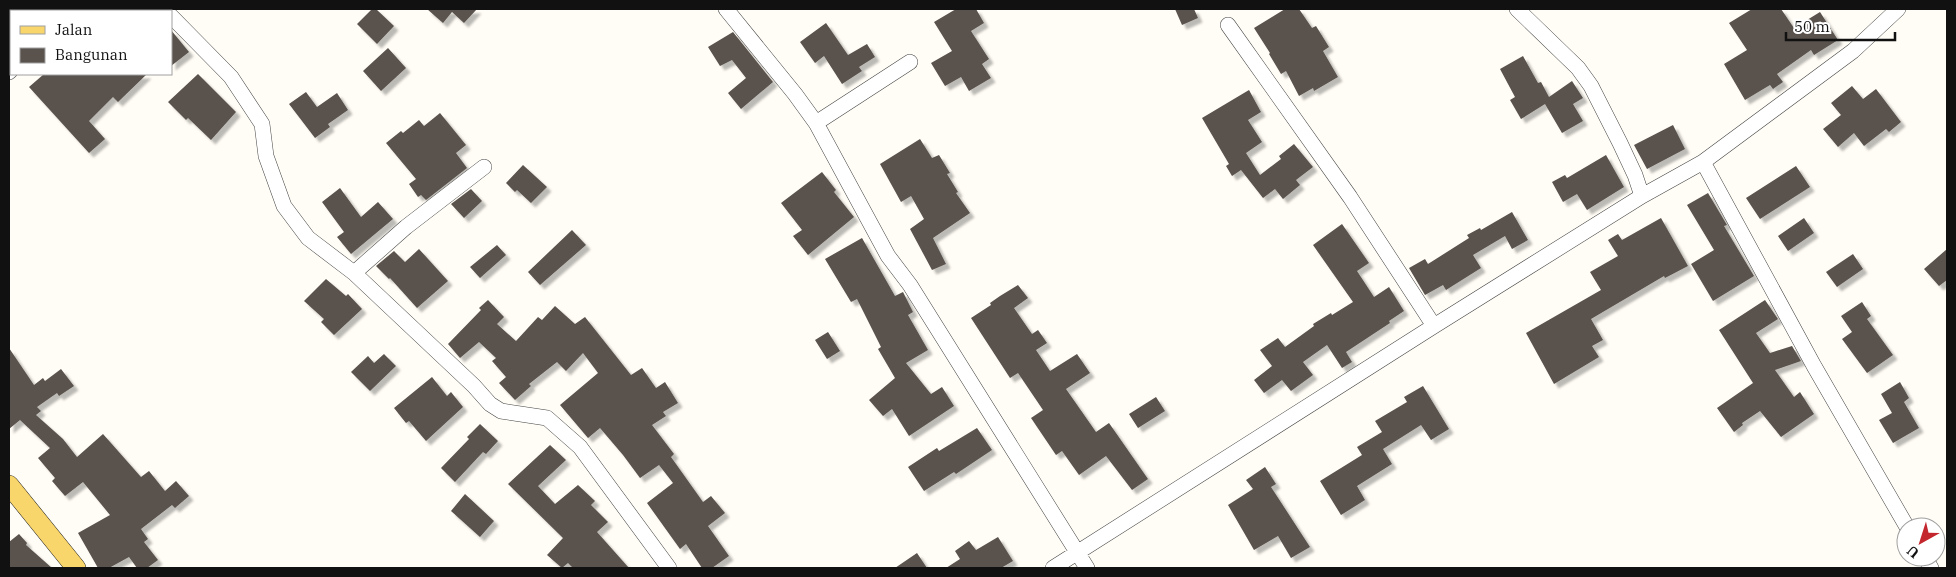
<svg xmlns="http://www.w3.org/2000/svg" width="1956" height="577" font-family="'IBM Plex Serif',serif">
  <defs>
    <filter id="shadow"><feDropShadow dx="4.5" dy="4.5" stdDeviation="1" flood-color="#0004"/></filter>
  </defs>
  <rect width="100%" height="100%" fill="#fffdf5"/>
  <path fill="#5a524d" filter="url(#shadow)" d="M372,9H376L394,26L377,44L357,24Z
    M427,9H477L464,23L452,12L443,23Z
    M956,9H976L984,23L971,31L989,59L982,64L991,78L969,91L961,77L945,86L931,63L952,51L934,22Z
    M1175,9H1194L1198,18L1182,25Z
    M1285,9H1299L1312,28L1316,26L1329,47L1323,51L1338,77L1314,91L1313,88L1299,96L1286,71L1281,74L1269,54L1270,53L1254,28Z
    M1752,9H1781L1794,28L1820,12L1838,40L1814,55L1811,50L1777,74L1783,82L1773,89L1770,85L1745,100L1724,64L1747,50L1729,23Z
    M826,23L848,55L867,44L875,57L859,67L862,71L842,84L824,56L815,63L800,42Z
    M171,30L189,52L171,66Z
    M733,32L773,82L741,109L728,93L746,78L732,60L720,66L708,47Z
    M388,48L406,68L381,91L363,71Z
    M1523,56L1538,83L1541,82L1549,97L1572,81L1583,98L1573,104L1583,121L1562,133L1545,104L1521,119L1510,100L1515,97L1500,69Z
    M44,74H147L118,102L113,97L89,121L105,139L89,153L29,87Z
    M198,74L236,112L211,140L188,118L186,120L168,102Z
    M1852,86L1863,99L1876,89L1901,122L1889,132L1886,129L1864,146L1854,133L1838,147L1823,129L1841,115L1831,103Z
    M1249,90L1261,112L1248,120L1262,142L1246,153L1260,175L1281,159L1279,156L1294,144L1313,167L1296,180L1300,185L1283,199L1275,189L1263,198L1241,170L1232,176L1226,166L1229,164L1202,118Z
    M306,92L317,107L337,93L348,110L328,124L330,127L315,138L289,104Z
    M440,113L466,145L456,153L467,168L426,200L421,195L418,197L409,184L416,179L386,143L401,131L403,133L419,120L424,126Z
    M1673,125L1685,149L1647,169L1634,145Z
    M920,139L932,158L939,155L950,173L947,174L958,192L956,193L970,213L933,238L946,264L932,270L910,229L924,219L911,196L901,202L880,164Z
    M1606,155L1624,187L1587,210L1577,194L1563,202L1552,182L1565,175L1567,178Z
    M523,165L547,187L531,203L517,190L515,192L506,183Z
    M1796,166L1810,187L1760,219L1746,198Z
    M822,172L836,190L834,192L854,217L808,255L793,236L802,230L781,203Z
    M340,188L361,217L378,202L393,219L351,254L337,237L344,232L322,202Z
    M471,189L482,201L464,218L451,204Z
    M1708,193L1727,225L1724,226L1754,276L1713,301L1691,264L1714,250L1687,205Z
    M1512,212L1528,240L1512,249L1505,236L1473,255L1481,268L1446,290L1443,285L1425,295L1409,268L1425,259L1428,264L1469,238L1467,235L1480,228L1481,230Z
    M1661,218L1688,266L1665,278L1664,276L1591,319L1603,340L1592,346L1599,357L1554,384L1526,333L1601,290L1590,272L1618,256L1608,240L1618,234L1622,240Z
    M1804,218L1814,233L1788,251L1778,236Z
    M1342,224L1369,263L1357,271L1374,297L1389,287L1404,311L1389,321L1390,323L1346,352L1352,362L1342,368L1327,345L1303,362L1313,375L1291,391L1282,380L1264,393L1254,380L1272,366L1260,350L1278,338L1285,347L1314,326L1313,324L1331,313L1332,315L1353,302L1313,245Z
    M572,230L586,245L540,285L528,272Z
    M862,238L895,296L903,292L913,312L908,315L928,350L906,363L931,394L942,387L954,406L909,436L892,409L883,416L869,400L895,378L878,349L881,347L857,299L851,302L825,259Z
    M497,245L506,255L480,278L470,267Z
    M419,249L448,281L417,308L390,278L389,279L376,266L394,251L405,262Z
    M1947,249V280L1939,286L1924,269Z
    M1853,254L1863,269L1837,287L1826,272Z
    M326,279L346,296L348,294L362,309L334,335L321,322L324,319L304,301Z
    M1018,285L1028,298L1014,308L1032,334L1038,330L1047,343L1036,350L1050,371L1077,354L1090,373L1066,389L1096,432L1109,423L1148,479L1132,490L1106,456L1079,475L1062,451L1056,455L1031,418L1043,410L1018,373L1010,378L971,318L991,305L990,303L1000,296Z
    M488,300L504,317L497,324L516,341L538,317L542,320L555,306L575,324L585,317L631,375L642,368L656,388L665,382L678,403L663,412L666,416L652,425L674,454L671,457L703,502L711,496L725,513L708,526L729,556L712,568H702L686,544L680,549L647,503L673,483L659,465L640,478L623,455L600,428L588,438L560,405L598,373L583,353L566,371L557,362L529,384L531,386L515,400L499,383L506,377L492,361L496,358L479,342L460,358L448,344L481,310L479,308Z
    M1765,300L1778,319L1756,333L1770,353L1792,346L1801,361L1775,370L1794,397L1800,392L1814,414L1781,437L1760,411L1742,423L1743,425L1734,432L1717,408L1753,383L1719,330Z
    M1862,302L1871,316L1867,319L1893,355L1867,373L1842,339L1852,332L1841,316Z
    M828,332L840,351L827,359L815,340Z
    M9,348L34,385L43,378L45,381L61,369L74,386L59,396L57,393L37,407L41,411L36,415L63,439L77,457L103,434L141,477L149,471L165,491L176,481L189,496L175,508L172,505L141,529L148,539L144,542L158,560L147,568H137L129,557L109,568H98L78,533L110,515L83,482L65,496L52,481L55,478L38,458L50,448L20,420L9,429Z
    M384,354L396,366L370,391L351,372L368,356L374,363Z
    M432,377L447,396L451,392L463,407L426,441L409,421L406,423L394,408Z
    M1900,382L1909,398L1904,402L1919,428L1893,443L1879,420L1892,413L1881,394Z
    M1423,386L1449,429L1431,440L1421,425L1383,449L1392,464L1357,486L1365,500L1341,515L1320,481L1362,455L1357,447L1382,432L1375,421L1407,402L1404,397Z
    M1156,397L1165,411L1138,428L1129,414Z
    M480,424L498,441L486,454L483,452L455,482L441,468L469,439L467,437Z
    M977,428L992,450L956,474L954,472L924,491L908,467L937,448L939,451Z
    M550,445L566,460L538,486L555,504L578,485L595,501L591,505L608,522L597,532L629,568H573L568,563L562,568L547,555L563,538L508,484Z
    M1265,467L1276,484L1271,487L1310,547L1291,558L1278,536L1254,550L1228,505L1253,489L1246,480Z
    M465,494L494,521L480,537L451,511Z
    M19,534L27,543L26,545L52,568H9V542Z
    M998,537L1013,561L1001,568H946L960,559L955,551L969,541L976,550Z
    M917,553L927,568H895Z"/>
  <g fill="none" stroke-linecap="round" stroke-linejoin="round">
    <g stroke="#444" stroke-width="16">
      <path id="minor" d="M56,9L58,11
        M726,9L795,94L816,123L888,256L910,285L1087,568
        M1517,9L1578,68L1591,86L1620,143L1635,175L1642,196
        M82,11L86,9
        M171,16L231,77L262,124L266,156L284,206L308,238L354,273L474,386L490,404L501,411L547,418L580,447L669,568
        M1228,25L1350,197L1434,326
        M9,72L11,70
        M816,123L910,62
        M1703,162L1814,366L1907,527
        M354,273L406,227L484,167
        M1925,557L1931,568
        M1053,568L1434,326L1642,196L1703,162L1853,51L1898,9"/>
    </g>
    <g stroke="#222" stroke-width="20">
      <path id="major" d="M9,485L76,568"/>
    </g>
    <use href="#minor" stroke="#fff" stroke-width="15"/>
    <use href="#major" stroke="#f9d66b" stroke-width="19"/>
  </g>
  <rect width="1956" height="577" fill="none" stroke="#111111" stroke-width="20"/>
  <rect x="10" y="10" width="162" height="65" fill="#ffffff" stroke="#a0a0a0"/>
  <rect x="20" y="26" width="25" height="8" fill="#f9d66b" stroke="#a0a0a0"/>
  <text x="55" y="35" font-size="15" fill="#111111">Jalan</text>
  <rect x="20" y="48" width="25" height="15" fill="#5a524d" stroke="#a0a0a0"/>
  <text x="55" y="60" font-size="15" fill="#111111">Bangunan</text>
  <g transform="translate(1921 542) rotate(219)"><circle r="24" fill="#ffffff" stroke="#a0a0a0"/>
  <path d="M0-4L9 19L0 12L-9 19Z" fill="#c4262e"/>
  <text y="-8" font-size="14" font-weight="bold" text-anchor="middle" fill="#111111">U</text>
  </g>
  <path d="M1786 32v8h109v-8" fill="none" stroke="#111111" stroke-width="2.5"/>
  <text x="1794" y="32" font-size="15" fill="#111111" stroke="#ffffff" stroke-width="4" paint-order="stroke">50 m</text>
</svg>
